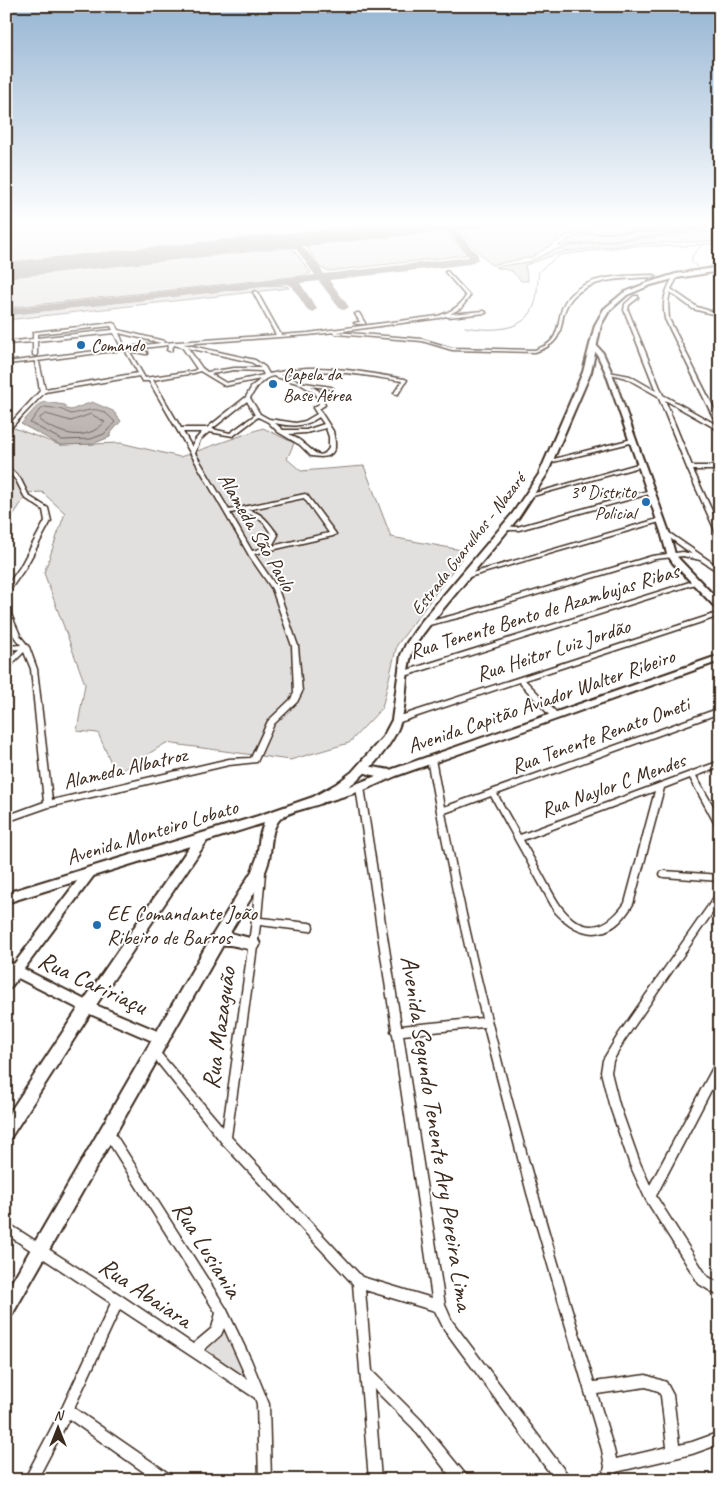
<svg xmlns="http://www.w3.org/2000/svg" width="726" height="1486" font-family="Caveat,sans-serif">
  <rect width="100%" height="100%" fill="#fff"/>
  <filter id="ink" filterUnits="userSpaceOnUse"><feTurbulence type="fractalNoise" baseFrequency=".02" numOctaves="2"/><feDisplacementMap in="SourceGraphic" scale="10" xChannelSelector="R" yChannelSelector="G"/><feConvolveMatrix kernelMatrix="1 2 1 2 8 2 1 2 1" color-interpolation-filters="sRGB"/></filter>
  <g filter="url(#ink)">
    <path fill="#e2e0de" stroke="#8e857e" d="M6,221H416L6,263Z
      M530,221H720V227L574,234L566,236L532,257L491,265L457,230Z
      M709,229L559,246V245L571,238L589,234Z
      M720,230V241L632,244L563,252L525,265L528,281H521L512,271L495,267L528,262L554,250L570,246Z
      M440,231L446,233L466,252V255L330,271L320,268L306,246L308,244Z
      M286,247L292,248L311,273L302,276L6,308V276Z
      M276,285L287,286L289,288L6,320V315Z
      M6,425L60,445L121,443L180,457L263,428L294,443L287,459L301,471L364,466L391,537L467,551L397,645L382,708L349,743L290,760L166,743L116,774L98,733L77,731L85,684L44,573L65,513L42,492L28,493L6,526Z
      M223,1322L247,1381L198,1349C213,1343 221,1340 223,1322Z"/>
    <path fill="#bcb6b3" stroke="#887e77" d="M45,402L65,405L66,409L71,410L92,402L113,411L121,421L110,434V437L92,444L60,445L21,424L39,404Z"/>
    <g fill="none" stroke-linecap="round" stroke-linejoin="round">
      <path stroke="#6f625a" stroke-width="1" d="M45,407L60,409L71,414C91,411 98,403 115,422L104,434L91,439L62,440L30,423L38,412Z
        M46,414L71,421L91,414L105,422C85,443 61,434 40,421V418Z"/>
      <path stroke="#887e77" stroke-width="1" d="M697,267L692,262V256L703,244
        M465,327C488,331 524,333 534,306C538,295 537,282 539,271L560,255L629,246H688L720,243"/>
      <path fill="#9d948e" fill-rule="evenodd" d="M435,221L454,228L478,255V259L470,264L329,280L349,307L344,310L340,309L319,281L300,283L317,309L312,312L308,311L292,286L286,284L6,315V309L315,275L296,249L289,246L275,244V240C300,235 311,256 324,274L469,257L448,232L423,229L399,232L394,229L399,226Z"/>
      <path fill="#9d948e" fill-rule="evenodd" d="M405,221H488L485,226L477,228L6,278V262Z"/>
      <g stroke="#3b2a1e" stroke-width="3">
        <path id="minor" d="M447,271L470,296L461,308L450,314L484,311L486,312V313L448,317L446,316L439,318L336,332L422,339L452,348L535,350C541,347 547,346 552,340C562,328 556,309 571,294C592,274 627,276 654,275L656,276L654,277C628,279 596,277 575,295C552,317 574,340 535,352L452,350L422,341L336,334L334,333L335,332L308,335L183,344L255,360L265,367L269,374C281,372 294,369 307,368C340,367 373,374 405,379L407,380L398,394H396L394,393L402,381C361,375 320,366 280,375L305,383L331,387L333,388L331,389L311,386L319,391L325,405L319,409L333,431L335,442V448L332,453L328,456L321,457L311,456L300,445L278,432L268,422L258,417L233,436L209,432L200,440L195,453L229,510L305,494L307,495L336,534L333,536L254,554L278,589L298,646L302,692L297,702L274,724L257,762L229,765L49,807L6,822V816L44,802L31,669L24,652L14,662L9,672L6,674C6,660 9,659 19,649L6,650V646L21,645C11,635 6,622 6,608L9,610L21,637L29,647L37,669L52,800L229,759L251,758L268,721L291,699L294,692L292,646L272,589L250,557L149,381H142L139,376L45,392L6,433V428L40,391L35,362L36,361L6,364V362L161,343L119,333L124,345L122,346L120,345L114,333L37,341V355L35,356L33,355V342L6,344V342L33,339V333L35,332L113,323L115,324L118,330L164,341L163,343L276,335L253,292L255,291L257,292L281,335L308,333L438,316C450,312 460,307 466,296L446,273L445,272ZM111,326L113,330L37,338V334ZM169,345L167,350L169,351H171L174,345L182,347L197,369L193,371L145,378L130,352L128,351L126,352L138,373L45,389L39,362L37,361L130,349V351L145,354H147V352L134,349ZM188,348L251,362L261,368H234L207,372L202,368ZM234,370L262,371L264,375L226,383L211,374ZM200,371L225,386L261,379L252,386L246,397L207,428H181L153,380L194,373ZM273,376L300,384L315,393L319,404L313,408L317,414L305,421L296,423L269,419L260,414L250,398C255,389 262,378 273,376ZM247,401L255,415L230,433L212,429ZM319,417L324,424L306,430H283L275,423C291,427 305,427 319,417ZM326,428L329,437V448C320,463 312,449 303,443C299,439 294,437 289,434L306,433ZM183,432H202L195,440L192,447ZM304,498L329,533L272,546L278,535C269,523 263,512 247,510ZM241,511L257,517L264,523L272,535C266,546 265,548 252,551L230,513Z
          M675,275L678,276L671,289L697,307L720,314V316L693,309L670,292L668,302L669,319L720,420V431L665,400L692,466H720V470H693L720,528V537L717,535L687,468L658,396L626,378L607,373L609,372L630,376L656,391L624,310L625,304L634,296H638V298L629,305L628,310L663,395L717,425L665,319C662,302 665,289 675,275Z
          M357,313H359L365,323V324H356L354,323L360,322L355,314Z
          M632,439L634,440V442L549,463L546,461Z
          M641,463L643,464V466L533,496L531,497L528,495Z
          M6,465L20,478L29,496L48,508L51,521L26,567L8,593L6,594V587L20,567L45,521L43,510L25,498L16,480L6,470Z
          M651,490L653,491V493L519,530H504L501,528L504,526L517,527Z
          M661,518L663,519V521L469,577L467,578L464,576L465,575Z
          M665,530L720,568V573L700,560L683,556L655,559L462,617L425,626L422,624L423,623L458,614L652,556L683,552L692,554L663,533L662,532Z
          M696,580L699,582L698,583L405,676H403L400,674L401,672Z
          M720,612V616L525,680L557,713L558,715L557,717H551L519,682L400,722H394L393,720L394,718Z
          M720,708V713L497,794L520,835L720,761V767L696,776L720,818V829L717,828L690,778L664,788L633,904C613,940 583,942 555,912L491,796L445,813C482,1006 536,1194 594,1382L646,1375L666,1382L673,1395L679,1445L692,1442L720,1432V1444L692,1454L616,1472L614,1480H601L605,1467L602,1450L527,1193L484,1027L403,1035L445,1305L452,1321L568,1475L569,1480H555L444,1329L435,1311L365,1290L372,1371L421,1420L466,1475L467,1480H453L413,1428L374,1389L381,1480H369L353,1284L222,1143L149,1052L151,1049L154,1048L157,1049L223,1127L252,921L257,873L258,871L261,870L264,871L265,873L261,918L309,923L312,924L313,927L312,930L309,931L260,925L231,1137L362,1277L432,1298L393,1034L391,1031L392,1029L356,787L357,785H363L364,787L401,1026L482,1018C461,932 443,846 427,759L428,757L431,756L435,759L444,807ZM655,791L625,903C607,929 584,936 562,908C556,900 551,890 546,881C539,868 531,854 523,840ZM646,1387L658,1391L661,1396L667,1447L616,1459L614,1450L597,1394Z
          M664,871L720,875V881L664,877L661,876L660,874L661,872Z
          M720,892V902L624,1041L613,1061L611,1072L619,1104L640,1163L650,1185L717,1060L720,1059V1073L656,1196L707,1276L720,1284V1297L699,1284L646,1200L630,1165L609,1104L601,1072L603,1060L618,1035L717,893Z
          M108,1127L112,1129L226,1308L251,1360L269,1404L271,1480H259L257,1404L255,1398L120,1309L74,1408L171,1475L172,1480H155L69,1419L37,1480H24L63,1406L111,1303L6,1234V1222L122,1296L193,1344L212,1328L216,1313L104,1135L103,1132L104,1129ZM224,1328L247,1379L204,1350L221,1335Z"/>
      </g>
      <g stroke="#3b2a1e" stroke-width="4">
        <path id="tertiary" d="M591,344H595L603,353L612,373L669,532L675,554L679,559L720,602V610L717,609L673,563L667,554L661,532L606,373L597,354L590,345Z
          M720,655V661L396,776L364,790L325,802L321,801L320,798L321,795L356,784L376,776L359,771L358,768L359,765C364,765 384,769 390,770Z
          M91,867L95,868L97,871L95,874L24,969L91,1003L167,1035L168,1039L167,1043L162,1045L157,1043L83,1011L18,978L10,988L6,989V961L14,964L87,868Z"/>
      </g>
      <g stroke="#3b2a1e" stroke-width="4">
        <path id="secondary" d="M720,267V271L677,278L651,285L627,295L609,311L601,325L591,372L547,474L519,517L429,626C422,635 414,645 411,656C403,685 410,712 392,740C376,766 350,789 322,803C311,808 287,811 280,819C270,830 272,846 269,859C265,881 241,912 230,933L258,940L260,944L258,948C247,952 234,943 223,945L12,1315L6,1318V1292L212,936L252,871L257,858L260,835L264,823L207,841L92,1011L11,1137L6,1139V1118L82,1003L190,846L6,903V893L258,816L313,797L336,784L352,772L383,737L392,720L401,655L406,644L421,622L513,513L539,474L583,372L595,325L604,309L623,293L647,283L676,274Z"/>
      </g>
      <use href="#minor" fill="#fff" fill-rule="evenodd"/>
      <use href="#tertiary" fill="#fff" fill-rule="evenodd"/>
      <use href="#secondary" fill="#fff" fill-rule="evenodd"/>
    </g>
  </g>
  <linearGradient id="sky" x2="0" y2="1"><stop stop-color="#96b5d3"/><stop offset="0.52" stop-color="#fff"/><stop offset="1" stop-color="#fff" stop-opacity="0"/></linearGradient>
  <rect width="726" height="429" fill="url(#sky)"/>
  <g fill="#1f6fb2" stroke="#fff" stroke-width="2">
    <circle cx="81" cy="345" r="5"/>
    <circle cx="273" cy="384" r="5"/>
    <circle cx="646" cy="502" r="5"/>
    <circle cx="97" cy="925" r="5"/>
  </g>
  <g text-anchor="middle" stroke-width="4" stroke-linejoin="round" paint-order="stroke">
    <g font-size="18" fill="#3b2a1e" stroke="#fff" text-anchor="start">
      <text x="91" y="351">Comando</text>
      <text x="283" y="380">Capela da<tspan x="283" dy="21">Base Aérea</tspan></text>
      <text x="636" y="498" text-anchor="end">3º Distrito<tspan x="636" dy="21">Policial</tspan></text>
    </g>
    <g font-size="18" fill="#3b2a1e" stroke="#fff">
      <text transform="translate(468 544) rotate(-52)" y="6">Estrada Guarulhos - Nazaré</text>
    </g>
    <g font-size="21" fill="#3b2a1e" stroke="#fff">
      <text transform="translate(257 532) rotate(60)" y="7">Alameda São Paulo</text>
      <text transform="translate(544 611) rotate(-17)" y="7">Rua Tenente Bento de Azambujas Ribas</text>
      <text transform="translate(553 650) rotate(-18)" y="7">Rua Heitor Luiz Jordão</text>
      <text transform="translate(541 701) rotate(-19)" y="7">Avenida Capitão Aviador Walter Ribeiro</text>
      <text transform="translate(600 735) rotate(-20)" y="7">Rua Tenente Renato Ometi</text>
      <text transform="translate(125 768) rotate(-13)" y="7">Alameda Albatroz</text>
      <text transform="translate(613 785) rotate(-20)" y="7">Rua Naylor C Mendes</text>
      <text transform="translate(152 832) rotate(-17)" y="7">Avenida Monteiro Lobato</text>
    </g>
    <g font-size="21" fill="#3b2a1e" stroke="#fff" text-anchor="start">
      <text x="107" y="920">EE Comandante João<tspan x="107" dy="24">Ribeiro de Barros</tspan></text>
    </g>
    <g font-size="25" fill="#3b2a1e" stroke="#fff">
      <text transform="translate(93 982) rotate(25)" y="9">Rua Caririaçu</text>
      <text transform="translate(218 1028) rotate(-82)" y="9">Rua Mazaguão</text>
      <text transform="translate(438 1133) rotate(81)" y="9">Avenida Segundo Tenente Ary Pereira Lima</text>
      <text transform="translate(208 1249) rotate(58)" y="9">Rua Lusiania</text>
      <text transform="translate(146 1292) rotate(34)" y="9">Rua Abaiara</text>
    </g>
  </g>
  <rect width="726" height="1486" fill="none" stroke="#fff" stroke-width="25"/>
  <rect x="12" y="12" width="701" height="1461" fill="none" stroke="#3b2a1e" stroke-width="2" filter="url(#ink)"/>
  <g transform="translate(58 1428)" stroke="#ffffff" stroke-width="4" paint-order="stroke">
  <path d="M0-4L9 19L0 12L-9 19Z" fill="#3b2a1e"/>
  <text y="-8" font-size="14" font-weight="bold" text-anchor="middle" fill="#3b2a1e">N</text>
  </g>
</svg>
